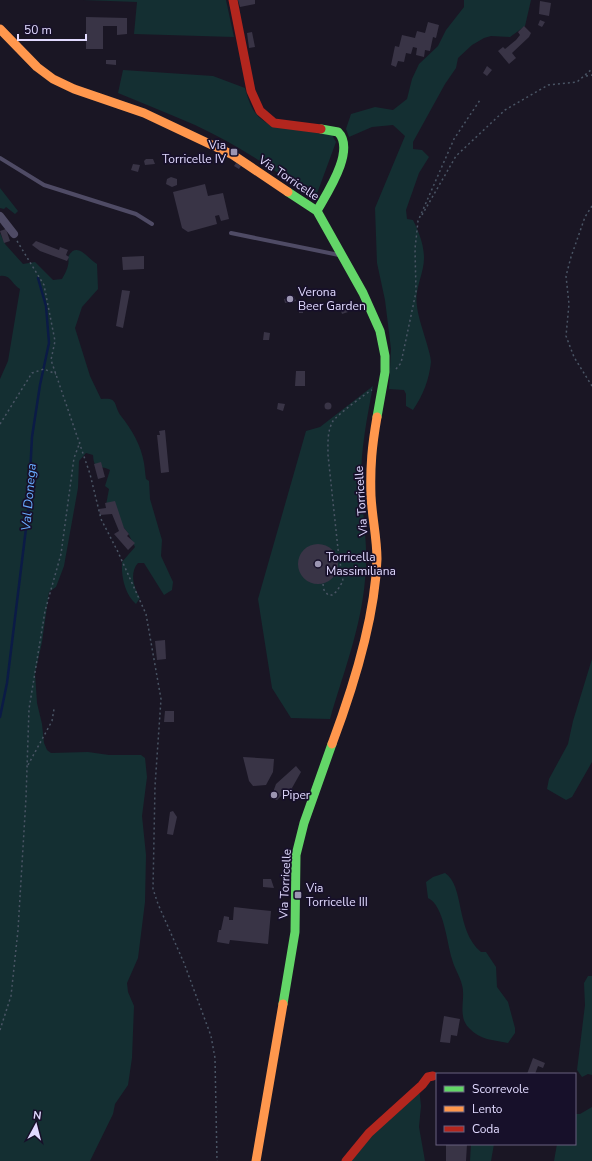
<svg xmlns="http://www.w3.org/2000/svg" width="592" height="1161" font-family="'Nunito Sans',sans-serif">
  <rect width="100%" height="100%" fill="#1a1624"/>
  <path fill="#142f32" d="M83,0H226L234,37L134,34L137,2Z
    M464,0H531L525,26L510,37L491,36L484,38L472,45L458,58L456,68L445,84L413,142V149L422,150L429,157L419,173L406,210L407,219L413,220C419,232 424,245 424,258C424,274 414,289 417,306C418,320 431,352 431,362C429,380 423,395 413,410L406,406V394L404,390L389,389L391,349L385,300L377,263L375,208L405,136L393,125L372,127L349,137L346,129L351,114L375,107L393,110L407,99L412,79L419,64L438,46L446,30L464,7Z
    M123,70L213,76L245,88C250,106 254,117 271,125L332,135L336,142L315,199C277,171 238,145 195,125C170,114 144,104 118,93Z
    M0,188L18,211L15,214L6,207L4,209L0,208Z
    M0,233L5,244L23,264L35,262L53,280L62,279C66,272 70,265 68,257C77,240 88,259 97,264L98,289L82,307L75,328L90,376L101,399C119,397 113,405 121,416C132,430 141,445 144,463C145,469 145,473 146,479L149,481L150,499L162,540L161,556L173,582L172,590L164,595L144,563H138C129,573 134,588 140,598L136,604C125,595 121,576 122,562L135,547L128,533L106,505L109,489L105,486L110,470C99,464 94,471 93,455L86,453L79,461L78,488L64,566L56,587L49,592L42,642L35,673L37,703L42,724L44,743L47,750L51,753L88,752L109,755H141L145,758L147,777L142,816L146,855L145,902L138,958L127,983L128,992L134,1006L132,1058L128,1085L115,1104L113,1114L90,1161H0V379L8,361L20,289C12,285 11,274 0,276Z
    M373,386C367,418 361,448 361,480C362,514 369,547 365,580C361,628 343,674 330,719L291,718L272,688L258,599L306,431L320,427Z
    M592,659V762L572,797L566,800L547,789L549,779L568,744L573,721Z
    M445,873C465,886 455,930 481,952H486L496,967L497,987L508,1002L515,1028V1033L508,1043C493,1040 480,1040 469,1028C457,1016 466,999 462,985C460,976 454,968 452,959C447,944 444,905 428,898L426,882L433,877Z
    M588,976H592V1075L588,1074L582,1077L577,1070L585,1005L584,983Z
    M419,1087L421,1106L419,1127L425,1161H343Z
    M592,1107V1161H554L557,1144H575V1114H580Z
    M471,1144H494L491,1161H470Z"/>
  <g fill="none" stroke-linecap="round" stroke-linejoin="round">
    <path stroke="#0b1b46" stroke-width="2.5" d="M0,717L7,683L28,512L32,437L40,385L49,343L46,306L38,278"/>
  </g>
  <path fill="#393446" d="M238,0H255V4L240,7Z
    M540,1L551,3L549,16L539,14Z
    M86,17L127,18V34L117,35V26H103V49H86Z
    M540,20L545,22L542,27L538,25Z
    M428,22L439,25L436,38L433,37L430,51L425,50L424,57L416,55L417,48L413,47L411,54L406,53L404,62L398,61L396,67L391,65L395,46L399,47L402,35L415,38L417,31L425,33Z
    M524,26L531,33L529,37L512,53L516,58L509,64L498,51L503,47L505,49L516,40L520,35L518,32Z
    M252,32L255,47L249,48L247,33Z
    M106,60H116V65L106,64Z
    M487,66L492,70L487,76L483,73Z
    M146,159H153L155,164L145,165L144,161Z
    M236,163L241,166L239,169L234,166Z
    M133,164L140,165L138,172L131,170Z
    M171,177L177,179V185L172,187L166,184L167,179Z
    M205,184L208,196L223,193L229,219L221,221L219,215L215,216L217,224L188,232L182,228L173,192Z
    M6,229L10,241L4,243L0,231Z
    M36,241L59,250L60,247L68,250L66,255L69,257L67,261L40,251L32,245Z
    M144,256V269L123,270L122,257Z
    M122,290L130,291L123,328L116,326Z
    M294,296L296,301L285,303L284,299Z
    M346,305L348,312L342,314L340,308Z
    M299,308H303V313H299Z
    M264,332L270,333L269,340H263Z
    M296,371H305V386H295Z
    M324.5 406a3.5 3.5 0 1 1 7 0a3.5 3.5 0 1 1-7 0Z
    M278,403L285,404L283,411L277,409Z
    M165,430L169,472L161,473L157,435H160L159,431Z
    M101,462L105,477L98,479L94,464Z
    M115,501L124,528L129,534L127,536L135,543L128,550L114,534L119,531L112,514L100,515L99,509L106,508L105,503Z
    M298 564a20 20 0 1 1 40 0a20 20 0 1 1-40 0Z
    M165,640L166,659L157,660L155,641Z
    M165,711H174V722H164Z
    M243,757L274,759L273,772L266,785L253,786L249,781Z
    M296,766L301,772L292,788L293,791L285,798L282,795L277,800L271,798L276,784Z
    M173,811L177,817L173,835L167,834L170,812Z
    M263,879H271L274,888L263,887Z
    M234,907L271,911L268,944L230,940L229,944L217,942L219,930H221L224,916L229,917V920H233Z
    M444,1016L460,1019L457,1036L451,1035L450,1043L440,1042Z
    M533,1058L545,1063L543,1068L538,1066L535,1074H527Z
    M446,1144H467L466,1161H446Z"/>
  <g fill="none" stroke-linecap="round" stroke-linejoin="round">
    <path stroke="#4a5565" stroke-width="1.5" stroke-dasharray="2 3" stroke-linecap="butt" d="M586,76L592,75
      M592,206L585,217L571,257L566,276L569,304L566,336L574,357L592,386
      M422,215L456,156L505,110L548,85L577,82L592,69
      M17,241L44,285L55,341L51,360L90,474L101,519L118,552L146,614L161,699L155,786L153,889L158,904L184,963L211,1036L215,1058L217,1161
      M396,369L401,363L416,292L415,249L418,221L454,139L480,100
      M0,424L32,373L44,369L56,374
      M323,584L324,590L328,595H332L337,591L343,581L338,549L328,455C328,444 327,431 333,421C336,416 366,393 372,390
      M28,765L52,721L54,709
      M0,1030L11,996L18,930L26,798L29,709L45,611L61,554L74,458L80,442"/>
    <path stroke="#4f4b65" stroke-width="4" d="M0,158L44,185L136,214L152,224
      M231,233L339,255"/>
    <path stroke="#4f4b65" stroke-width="8" d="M0,216L14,234"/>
    <path stroke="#63d668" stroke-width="9" d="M288,192L317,211L363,293L380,331L385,356V372L377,417
      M317,211C327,193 356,150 338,132L321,129
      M283,1004L295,932L296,855L304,823L332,744"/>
    <path stroke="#ff974d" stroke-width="9" d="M0,29L37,67L53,79L74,89L144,113L233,155L288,192
      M332,744C353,688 375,619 377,559C377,538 372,517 371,496C370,466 372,446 377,417
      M256,1161L283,1004"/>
    <path stroke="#b3261e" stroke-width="9" d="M233,0L251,91L260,111L274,123L321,129
      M346,1161L369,1133L422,1085L428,1077L433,1076"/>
  </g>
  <g fill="#9b95b2" stroke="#17102a" stroke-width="1.5">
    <rect x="230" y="148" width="8" height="8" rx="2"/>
    <circle cx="290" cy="299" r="4"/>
    <circle cx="318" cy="564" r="4"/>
    <circle cx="274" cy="795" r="4"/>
    <rect x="294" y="891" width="8" height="8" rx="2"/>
  </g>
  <g text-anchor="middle" stroke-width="3.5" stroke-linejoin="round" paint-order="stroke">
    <g font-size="12" fill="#e1daff" stroke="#17102a" text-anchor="start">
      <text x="226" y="149" text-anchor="end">Via<tspan x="226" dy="14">Torricelle IV</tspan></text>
      <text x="298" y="296">Verona<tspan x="298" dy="14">Beer Garden</tspan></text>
      <text x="326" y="561">Torricella<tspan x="326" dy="14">Massimiliana</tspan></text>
      <text x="282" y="799">Piper</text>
      <text x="306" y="892">Via<tspan x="306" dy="14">Torricelle III</tspan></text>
    </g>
    <g font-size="12" fill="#e1daff" stroke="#17102a">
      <text transform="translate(289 178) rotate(34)" y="4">Via Torricelle</text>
      <text transform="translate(361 501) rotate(-94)" y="4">Via Torricelle</text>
      <text transform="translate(285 884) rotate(-87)" y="4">Via Torricelle</text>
    </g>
    <g font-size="13" font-style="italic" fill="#68acff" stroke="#17102a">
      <text transform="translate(28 497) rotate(-85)" y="5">Val Donega</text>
    </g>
  </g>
  <rect x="436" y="1073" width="140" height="72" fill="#17102a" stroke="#68617f"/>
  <rect x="444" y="1086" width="20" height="6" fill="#63d668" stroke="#68617f"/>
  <text x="472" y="1093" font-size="12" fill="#e1daff">Scorrevole</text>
  <rect x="444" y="1106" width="20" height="6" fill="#ff974d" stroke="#68617f"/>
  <text x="472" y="1113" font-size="12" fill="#e1daff">Lento</text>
  <rect x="444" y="1126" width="20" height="6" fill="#b3261e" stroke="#68617f"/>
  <text x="472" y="1133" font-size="12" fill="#e1daff">Coda</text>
  <g transform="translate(36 1125) rotate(7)" stroke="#17102a" stroke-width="3" paint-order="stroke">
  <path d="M0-3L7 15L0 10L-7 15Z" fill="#e1daff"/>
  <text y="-6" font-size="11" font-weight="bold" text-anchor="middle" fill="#e1daff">N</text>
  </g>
  <path d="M18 34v6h68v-6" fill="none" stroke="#e1daff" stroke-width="2"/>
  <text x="24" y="34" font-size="12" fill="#e1daff" stroke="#17102a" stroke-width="3" paint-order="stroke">50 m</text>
</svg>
